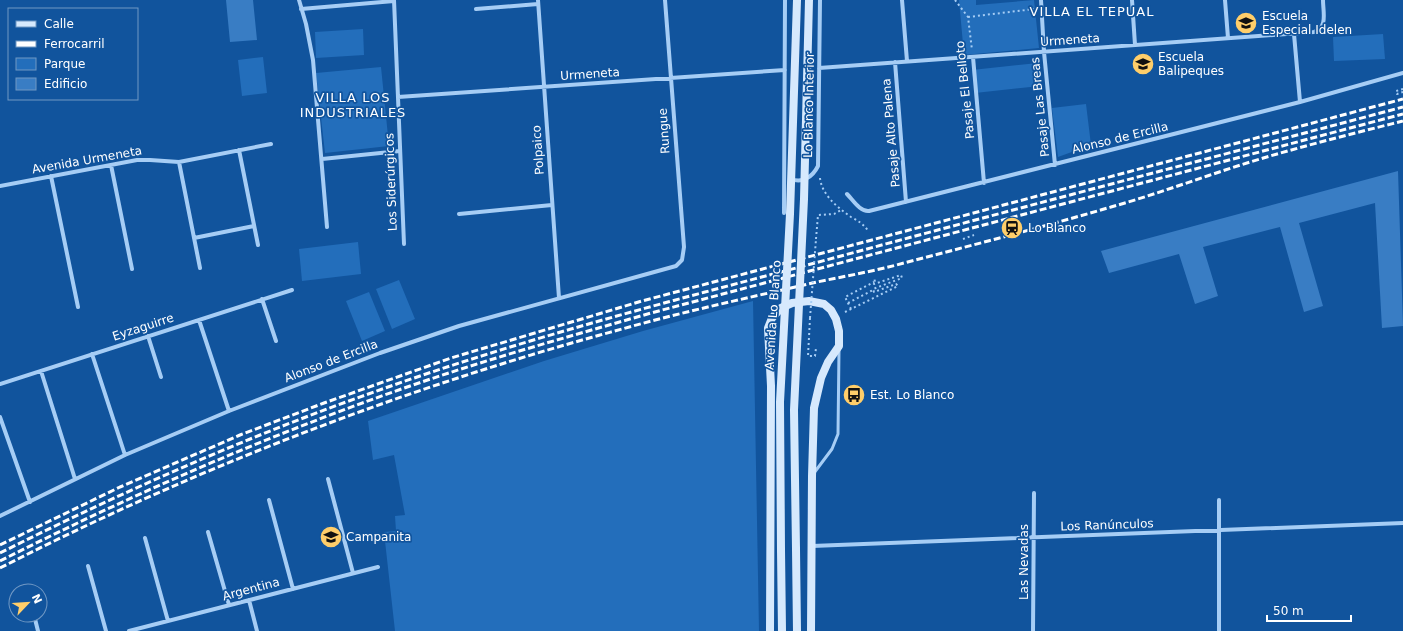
<svg xmlns="http://www.w3.org/2000/svg" width="1403" height="631" font-family="'DejaVu Sans',sans-serif">
  <rect width="100%" height="100%" fill="#11549d"/>
  <path fill="#236ebb" d="M959,0H976V5L1034,0L1039,48L964,55Z
    M363,29L364,55L316,58L315,32Z
    M1383,34L1385,59L1334,61L1333,37Z
    M263,57L267,93L242,96L238,60Z
    M1038,63L1040,86L975,93L972,70Z
    M381,67L389,146L325,153L316,73Z
    M1086,104L1091,145L1058,157L1052,108Z
    M358,242L361,274L302,281L299,249Z
    M399,280L415,319L392,329L376,289Z
    M369,292L385,331L362,341L346,301Z
    M753,301L759,631H395L384,532L396,531L395,516L405,515L394,455L373,460L368,421L544,361L643,331Z"/>
  <path fill="#397dc4" d="M226,0H253L257,40L230,42Z
    M1398,171L1403,326L1382,328L1375,203L1299,223L1323,306L1304,312L1280,227L1203,247L1218,296L1195,304L1179,254L1109,273L1101,251Z"/>
  <g fill="none" stroke-linecap="round" stroke-linejoin="round">
    <path stroke="#a6cdf5" stroke-width="2" stroke-dasharray="2 3" stroke-linecap="butt" d="M955,0L968,17L972,50
      M968,17L1034,9
      M1403,89L1396,91L1397,94L1403,92
      M820,178C822,195 837,207 851,217C858,221 864,224 868,231
      M816,239L818,215L834,214L841,210
      M963,239L974,235
      M848,303L873,290
      M851,309L845,297L874,282
      M845,312L898,286L896,284L874,292L873,289L902,278L901,275L874,284L873,281L878,280
      M810,318L808,356H815L816,348"/>
    <path stroke="#a6cdf5" stroke-width="3" d="M814,473L832,449L838,434L839,350"/>
    <path stroke="#a6cdf5" stroke-width="4" d="M299,0L306,24L313,60L327,227
      M394,0L404,244
      M538,0L559,298
      M902,0L907,61
      M1041,0L1044,52L1055,165
      M1132,0L1135,45
      M1225,0L1228,38
      M301,9L394,1
      M476,9L538,4
      M1294,34L1300,102
      M973,57L984,183
      M895,62L906,202
      M819,68L1314,32C1328,28 1323,12 1323,0
      M398,97L785,70
      M239,150L258,245
      M322,159L400,151
      M179,162L200,268
      M111,165L132,269
      M51,176L78,307
      M791,179C803,184 813,176 818,166L820,0
      M0,186L137,160H150L179,162L271,144
      M847,194C853,200 860,212 869,211L1300,102L1403,73
      M784,213L785,0
      M459,214L552,205
      M194,238L254,226
      M262,299L276,341
      M199,320L229,411
      M148,336L161,377
      M92,354L125,455
      M41,371L75,479
      M0,384L292,290
      M0,417L30,502
      M328,479L353,573
      M269,500L293,589
      M1219,500V631
      M0,516L125,455L229,411L380,353L459,326L676,266L682,260L684,247L665,0
      M208,532L229,605
      M145,538L168,621
      M812,546L1403,523
      M88,566L106,631
      M27,589V591
      M249,600L257,631
      M34,615L38,631
      M129,631L378,567
      M1033,631L1034,493"/>
    <path stroke="#d6e9fd" stroke-width="8" d="M796,549L797,631
      M781,550L782,631
      M770,631L771,386L768,328L772,318L781,308L792,303L809,301L824,304L831,310L836,319L839,331V346L828,362L821,378L814,408L812,476L811,631"/>
    <path stroke="#fff" stroke-width="3" stroke-dasharray="7 3" stroke-linecap="butt" d="M0,545L120,487L240,435L324,403L451,358L642,301L1403,99
      M0,553C122,492 246,437 374,392C519,340 667,302 815,263C1011,210 1207,159 1403,107
      M0,561C133,494 271,434 413,385C491,358 571,336 651,313L1403,114
      M0,568C198,467 407,387 622,329C686,311 752,297 817,282C846,276 875,271 904,263C973,245 1043,227 1111,207C1161,193 1210,174 1260,159C1307,145 1355,133 1403,121"/>
    <path stroke="#a6cdf5" stroke-width="2" stroke-dasharray="2 3" stroke-linecap="butt" d="M810,318L816,239"/>
    <path stroke="#d6e9fd" stroke-width="8" d="M796,549L794,410L804,199L809,0
      M781,550L780,402L790,214L797,0"/>
  </g>
  <defs>
    <g id="school-disc" transform="scale(1.15)"><circle r="9.5" fill="#ffce6a" stroke="#11549d"/><path d="M0-5L7-2L0 1L-7-2ZM-4 1L0 2.5L4 1V4Q0 6-4 4Z" fill="#111"/></g>
    <g id="station-disc" transform="scale(1.15)"><circle r="9.5" fill="#ffce6a" stroke="#11549d"/><path d="M-3-6H3Q5-6 5-4V2Q5 4 3 4L4.5 6H3L1.5 4h-3L-3 6H-4.5L-3 4Q-5 4-5 2V-4Q-5-6-3-6ZM-3.5-4v3h7v-3ZM-3.5 1v1.5H-2V1ZM2 1v1.5H3.5V1Z" fill="#111"/></g>
    <g id="bus-disc" transform="scale(1.15)"><circle r="9.5" fill="#ffce6a" stroke="#11549d"/><path d="M-5-6H5V4H4V6H2V4H-2V6H-4V4H-5ZM-3.5-4V0h7V-4ZM-3.5 1.2v1.5H-2V1.2ZM2 1.2v1.5H3.5V1.2Z" fill="#111"/></g>
  </defs>
  <g fill-rule="evenodd">
    <use href="#school-disc" x="1246" y="23"/>
    <use href="#school-disc" x="1143" y="64"/>
    <use href="#station-disc" x="1012" y="228"/>
    <use href="#bus-disc" x="854" y="395"/>
    <use href="#school-disc" x="331" y="537"/>
  </g>
  <g text-anchor="middle" stroke-width="3.5" stroke-linejoin="round" paint-order="stroke">
    <g font-size="12" fill="#fff" stroke="#11549d" text-anchor="start">
      <text x="1262" y="20">Escuela<tspan x="1262" dy="14">Especial Idelen</tspan></text>
      <text x="1158" y="61">Escuela<tspan x="1158" dy="14">Balipeques</tspan></text>
      <text x="1028" y="232">Lo Blanco</text>
      <text x="870" y="399">Est. Lo Blanco</text>
      <text x="346" y="541">Campanita</text>
    </g>
    <g font-size="12" fill="#fff" stroke="#11549d">
      <text transform="translate(1070 40) rotate(-4)" y="4">Urmeneta</text>
      <text transform="translate(590 74) rotate(-4)" y="4">Urmeneta</text>
      <text transform="translate(965 90) rotate(-96)" y="4">Pasaje El Belloto</text>
      <text transform="translate(809 105) rotate(-89)" y="4">Lo Blanco Interior</text>
      <text transform="translate(1040 107) rotate(-96)" y="4">Pasaje Las Breas</text>
      <text transform="translate(664 131) rotate(-94)" y="4">Rungue</text>
      <text transform="translate(891 133) rotate(-95)" y="4">Pasaje Alto Palena</text>
      <text transform="translate(1120 138) rotate(-14)" y="4">Alonso de Ercilla</text>
      <text transform="translate(538 150) rotate(-94)" y="4">Polpaico</text>
      <text transform="translate(87 160) rotate(-10)" y="4">Avenida Urmeneta</text>
      <text transform="translate(391 182) rotate(-92)" y="4">Los Siderúrgicos</text>
      <text transform="translate(773 315) rotate(-86)" y="4">Avenida Lo Blanco</text>
      <text transform="translate(143 327) rotate(-18)" y="4">Eyzaguirre</text>
      <text transform="translate(331 361) rotate(-21)" y="4">Alonso de Ercilla</text>
      <text transform="translate(1107 525) rotate(-2)" y="4">Los Ranúnculos</text>
      <text transform="translate(1024 562) rotate(-90)" y="4">Las Nevadas</text>
      <text transform="translate(251 589) rotate(-15)" y="4">Argentina</text>
    </g>
    <g font-size="13" letter-spacing="1" fill="#fff" stroke="#11549d">
      <text x="1092" y="16">VILLA EL TEPUAL</text>
      <text x="353" y="102">VILLA LOS<tspan x="353" dy="15">INDUSTRIALES</tspan></text>
    </g>
  </g>
  <rect x="8" y="8" width="130" height="92" fill="#11549d" stroke="#7098c4"/>
  <rect x="16" y="21" width="20" height="6" fill="#d6e9fd" stroke="#7098c4"/>
  <text x="44" y="28" font-size="12" fill="#ffffff">Calle</text>
  <rect x="16" y="41" width="20" height="6" fill="#ffffff" stroke="#7098c4"/>
  <text x="44" y="48" font-size="12" fill="#ffffff">Ferrocarril</text>
  <rect x="16" y="58" width="20" height="12" fill="#236ebb" stroke="#7098c4"/>
  <text x="44" y="68" font-size="12" fill="#ffffff">Parque</text>
  <rect x="16" y="78" width="20" height="12" fill="#397dc4" stroke="#7098c4"/>
  <text x="44" y="88" font-size="12" fill="#ffffff">Edificio</text>
  <g transform="translate(28 603) rotate(65)"><circle r="19" fill="#11549d" stroke="#7098c4"/>
  <path d="M0-3L7 15L0 10L-7 15Z" fill="#ffce6a"/>
  <text y="-6" font-size="11" font-weight="bold" text-anchor="middle" fill="#ffffff">N</text>
  </g>
  <path d="M1267 615v6h84v-6" fill="none" stroke="#ffffff" stroke-width="2"/>
  <text x="1273" y="615" font-size="12" fill="#ffffff" stroke="#11549d" stroke-width="3" paint-order="stroke">50 m</text>
</svg>
